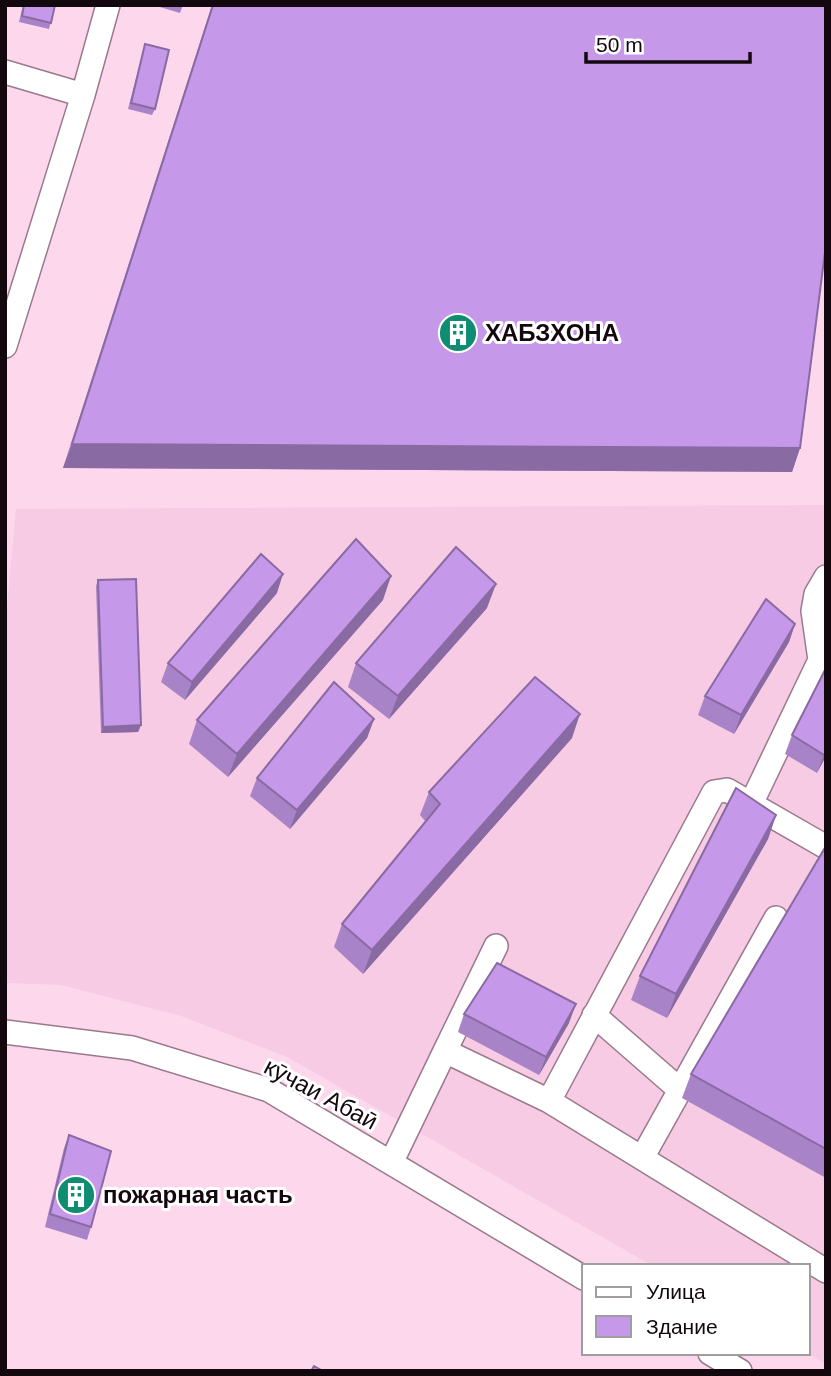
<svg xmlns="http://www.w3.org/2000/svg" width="831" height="1376" font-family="Arial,sans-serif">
  <rect width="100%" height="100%" fill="#fdd8ed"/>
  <path fill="#f7cbe4" d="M826,495V1364L807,1353L808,1266H653L287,1057L181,1016L61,985L5,983V627L16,509L824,505Z"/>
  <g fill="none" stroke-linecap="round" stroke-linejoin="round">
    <g stroke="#9a798c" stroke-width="26">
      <path id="minor" d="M5,72L83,95
        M5,346L83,95L108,5
        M751,804L820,660L813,611L816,594L826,577
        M594,1015L680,1090
        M5,1032L132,1048L269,1090L584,1278
        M445,1051L496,946
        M549,1101L714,792L727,790L826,847
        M642,1158L776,918
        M391,1163L445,1051L549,1101L826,1271
        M710,1353L740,1371"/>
    </g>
    <use href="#minor" stroke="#fff" stroke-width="23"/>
  </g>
  <path fill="#a983c8" d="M23,5H55L49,29L19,22Z
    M153,5H183L180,13Z
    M212,5H826L800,448L792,472L63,468Z
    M145,44L155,109L152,115L128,109Z
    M98,580L141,725L138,732L101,733L96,586Z
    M277,593L185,700L161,682L168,663Z
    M383,600L228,777L189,744L197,720Z
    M487,608L389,719L348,687L356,663Z
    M795,624L789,642L734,734L698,715L705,696Z
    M826,668V756L817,773L785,754L792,735Z
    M374,719L367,738L290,829L250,796L257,778Z
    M572,738L363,974L334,947L342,924L426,822L420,815L429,792Z
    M776,815L768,839L667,1018L631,1000L640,976Z
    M826,846V1178L682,1098L691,1074Z
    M464,1014L569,1023L539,1075L458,1032Z
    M69,1135L91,1227L87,1240L45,1227L64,1148Z"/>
  <path fill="#8a6aa3" d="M72,444L800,448L792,472L63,468Z
    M283,574L277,593L185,700L192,682Z
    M391,576L383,600L228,777L237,754Z
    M496,584L487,608L389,719L398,696Z
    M795,624L789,642L734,734L741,715Z
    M580,714L572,738L363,974L372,950Z
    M374,719L367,738L290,829L297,810Z
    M141,725L138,732L101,733L103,727Z
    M826,752V756L817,773L824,755Z
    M776,815L768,839L667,1018L676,994Z
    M576,1004L569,1023L539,1075L546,1057Z"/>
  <path fill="#c598e9" stroke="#8a6aa3" stroke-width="2" d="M24,5H55L51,23L22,16Z
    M213,5H826V244L800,448L72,444Z
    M145,44L169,50L155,109L131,103Z
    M356,539L391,576L237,754L197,720Z
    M456,547L496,584L398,696L356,663Z
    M261,554L283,574L192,682L168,663Z
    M136,579L141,725L103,727L98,580Z
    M766,599L795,624L741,715L705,696Z
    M826,668V752L824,755L792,735Z
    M535,677L580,714L372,950L342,924L440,804L429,792Z
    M334,682L374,719L297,810L257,778Z
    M736,788L776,815L676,994L640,976Z
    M826,846V1149L691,1074Z
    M497,963L576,1004L546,1057L464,1014Z
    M69,1135L111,1151L91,1227L50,1214Z
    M314,1366L323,1371H311Z"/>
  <defs>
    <g id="building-disc" transform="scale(2.0125)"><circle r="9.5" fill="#0f8d73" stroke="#fff"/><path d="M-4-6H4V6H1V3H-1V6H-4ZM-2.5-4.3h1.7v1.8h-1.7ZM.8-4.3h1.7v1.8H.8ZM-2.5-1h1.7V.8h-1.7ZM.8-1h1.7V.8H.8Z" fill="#fff"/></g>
  </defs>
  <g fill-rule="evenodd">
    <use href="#building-disc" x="458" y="333"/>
    <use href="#building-disc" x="76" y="1195"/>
  </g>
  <g text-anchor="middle" stroke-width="6" stroke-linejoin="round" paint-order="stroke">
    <g font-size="24" font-weight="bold" fill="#14080f" stroke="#fff" text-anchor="start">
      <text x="485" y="341">ХАБЗХОНА</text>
      <text x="103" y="1203">пожарная часть</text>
    </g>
    <g font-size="24" fill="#14080f" stroke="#fff">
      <text transform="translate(321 1094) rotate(28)" y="8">кӯчаи Абаӣ</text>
    </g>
  </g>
  <rect width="831" height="1376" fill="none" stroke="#14080f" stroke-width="14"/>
  <rect x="582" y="1264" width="228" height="91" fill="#ffffff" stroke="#a19c9f" stroke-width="2"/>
  <rect x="596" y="1287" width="35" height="10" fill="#ffffff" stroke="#a19c9f" stroke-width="2"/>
  <text x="646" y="1299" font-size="21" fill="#14080f">Улица</text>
  <rect x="596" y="1316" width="35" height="21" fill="#c598e9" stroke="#a19c9f" stroke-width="2"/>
  <text x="646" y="1334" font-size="21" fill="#14080f">Здание</text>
  <path d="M586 52v10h164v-10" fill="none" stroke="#14080f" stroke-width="3.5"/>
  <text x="596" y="52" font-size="21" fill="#14080f" stroke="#ffffff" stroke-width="5" paint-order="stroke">50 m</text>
</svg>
